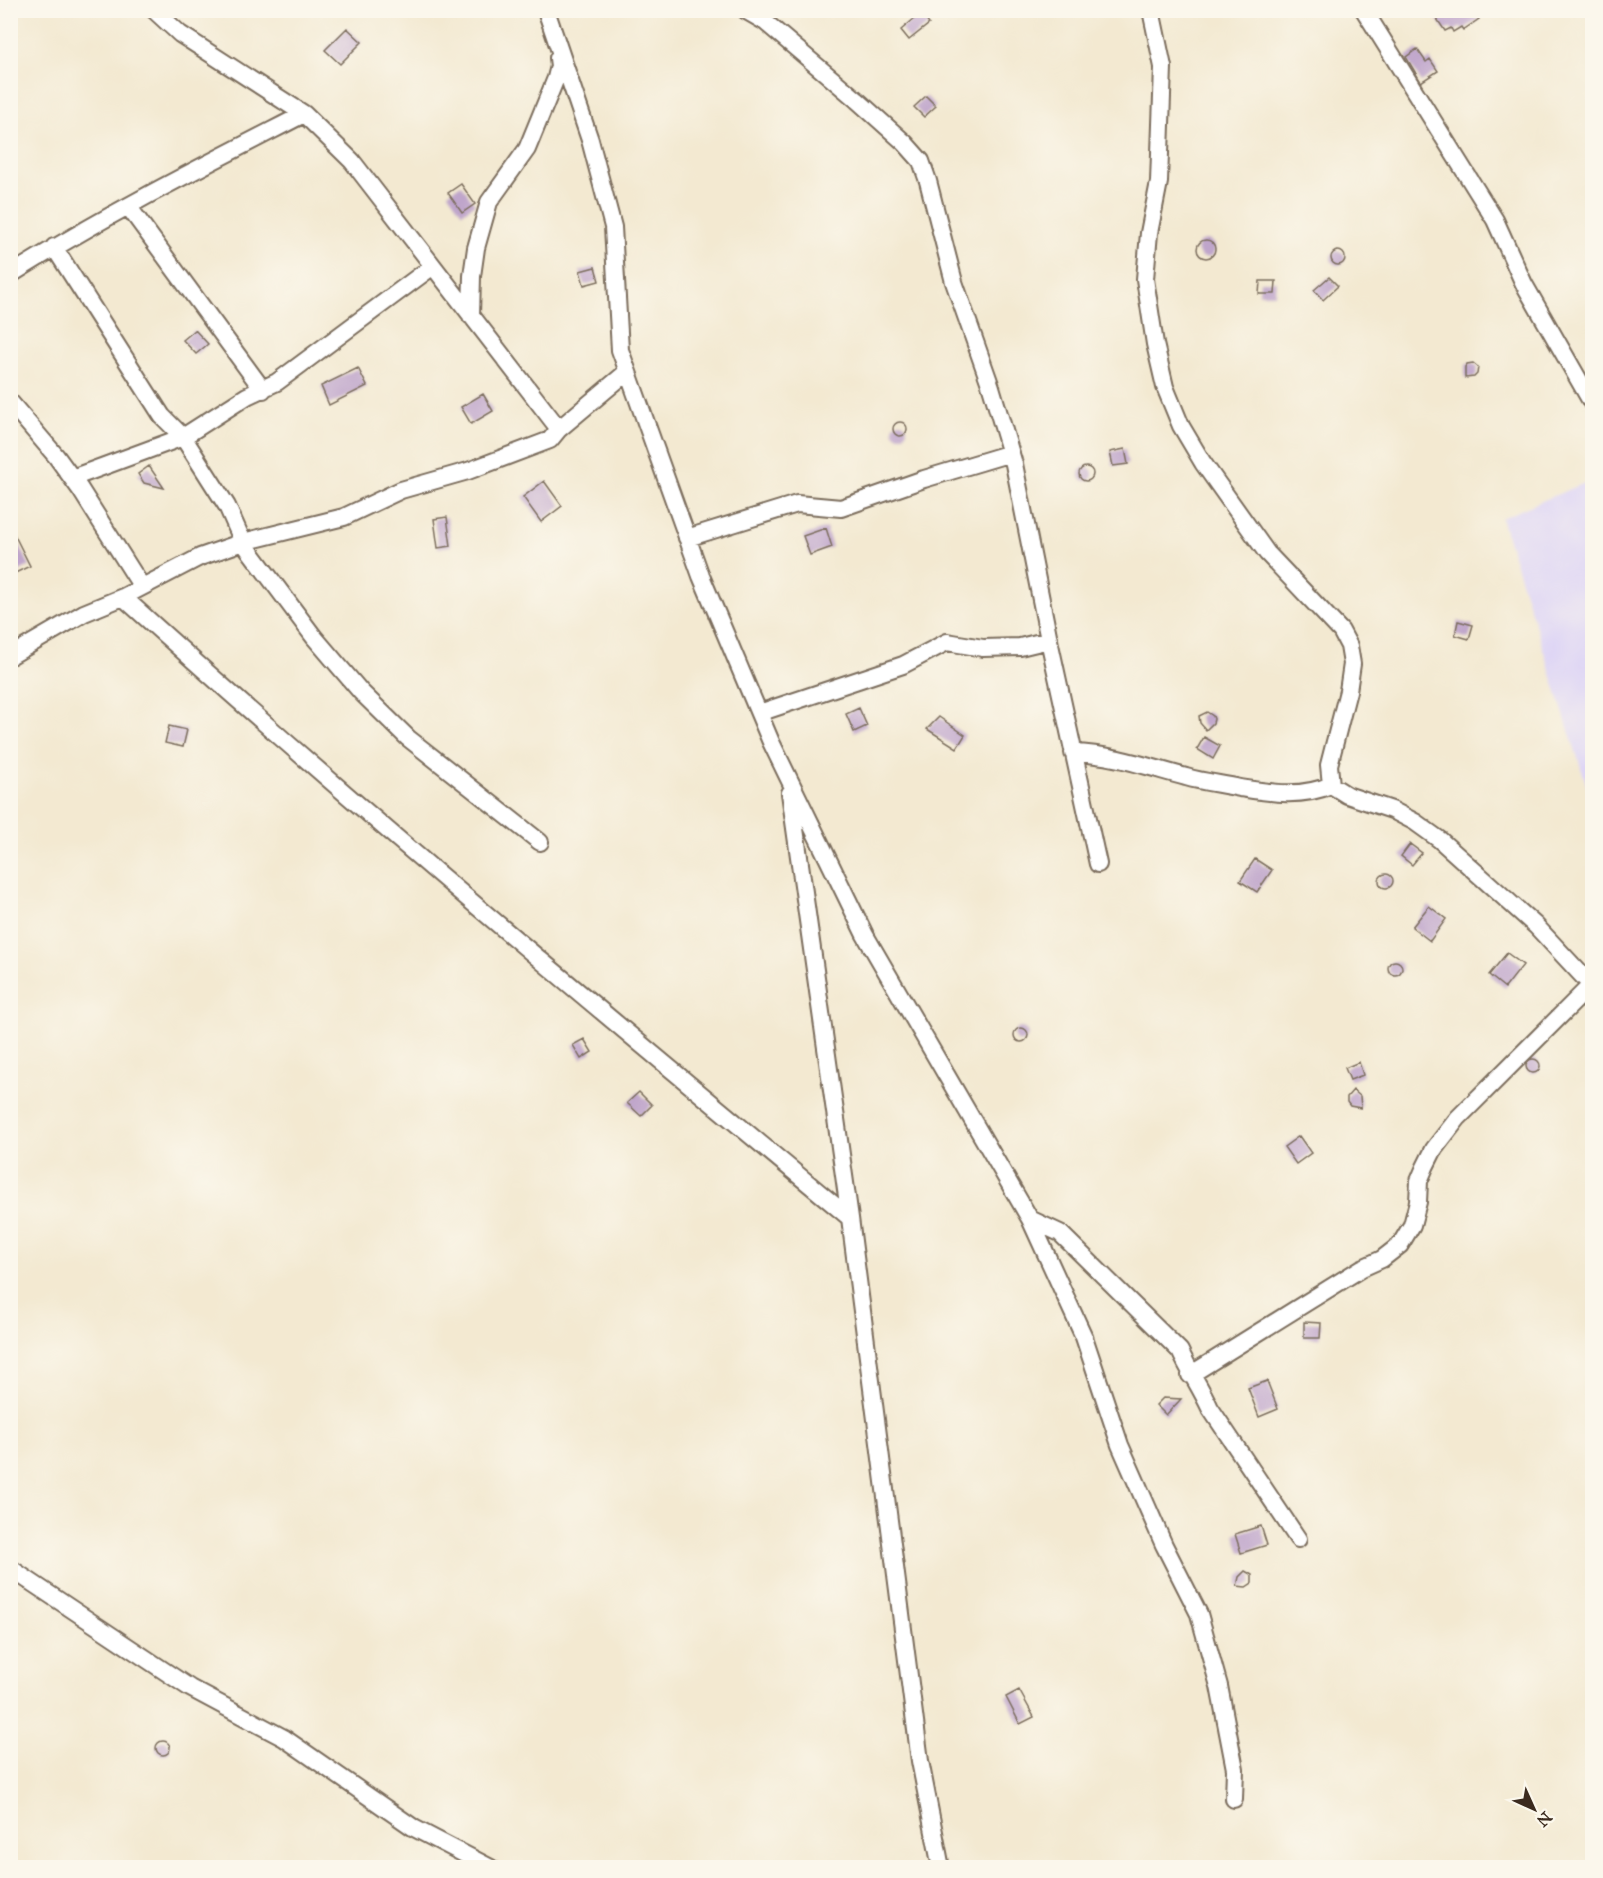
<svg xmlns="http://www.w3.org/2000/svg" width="1603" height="1878" font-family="'IM FELL Great Primer',serif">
  <rect width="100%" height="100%" fill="#fbf7ec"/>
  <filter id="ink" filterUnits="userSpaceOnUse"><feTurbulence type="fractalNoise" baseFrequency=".0167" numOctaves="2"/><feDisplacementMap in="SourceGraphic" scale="12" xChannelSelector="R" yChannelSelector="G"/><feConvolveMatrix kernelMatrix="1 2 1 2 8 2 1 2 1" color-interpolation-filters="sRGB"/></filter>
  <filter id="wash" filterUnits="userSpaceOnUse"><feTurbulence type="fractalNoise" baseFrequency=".008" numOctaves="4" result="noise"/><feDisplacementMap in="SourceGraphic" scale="24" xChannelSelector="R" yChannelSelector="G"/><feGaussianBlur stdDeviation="1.35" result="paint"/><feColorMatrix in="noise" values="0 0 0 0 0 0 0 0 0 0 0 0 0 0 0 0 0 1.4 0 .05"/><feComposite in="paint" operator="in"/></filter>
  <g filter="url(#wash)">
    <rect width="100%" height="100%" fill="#f3e9d1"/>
    <path fill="#ded5f5" d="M1592,480V802L1501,518Z"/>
    <g id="blocks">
      <path fill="#bfa5cb" d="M1442,10H1473L1479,19L1463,30L1461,27L1453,32L1451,28L1445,31L1435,16Z
        M921,13L929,24L909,40L901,30Z
        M347,28L362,42L340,64L325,50Z
        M1417,49L1426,62L1430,59L1438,71L1421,82L1406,57Z
        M926,96L936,106L924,117L914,107Z
        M461,184L475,204L462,213L448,193Z
        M1197 249a9 9 0 1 1 18 0a9 9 0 1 1-18 0Z
        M1331 258a7 7 0 1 1 14 0a7 7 0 1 1-14 0Z
        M595,267L599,281L584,285L580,271Z
        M1329,277L1338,286L1323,300L1314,290Z
        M1260,281H1276L1275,294H1259Z
        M195,330L208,344L196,354L183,340Z
        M1473,363L1478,367L1477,374L1474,377L1465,378V367L1467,364Z
        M358,368L367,386L329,405L321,386Z
        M483,394L493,411L471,424L461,407Z
        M893 429a7 7 0 1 1 14 0a7 7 0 1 1-14 0Z
        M1125,449L1128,464L1113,466L1110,452Z
        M149,466L164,488L144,483L138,474Z
        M1079 474a7 7 0 1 1 14 0a7 7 0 1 1-14 0Z
        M544,481L562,506L541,522L523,497Z
        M447,517L451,546L438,548L434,519Z
        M11,528L30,566L11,575Z
        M826,528L832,547L810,555L803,536Z
        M1458,621L1473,625L1469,639L1455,635Z
        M859,708L867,726L854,732L846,714Z
        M1207,712L1213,716L1214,719L1213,723L1206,730L1200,723L1199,716Z
        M939,717L965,735L957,748L927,729Z
        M169,726L187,730L183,747L165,743Z
        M1204,737L1220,746L1213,759L1197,749Z
        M1410,844L1422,853L1412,865L1401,856Z
        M1255,859L1272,870L1257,892L1240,881Z
        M1379 881a7 7 0 1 1 14 0a7 7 0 1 1-14 0Z
        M1429,906L1446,919L1430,941L1412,927Z
        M1507,953L1523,965L1505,988L1489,975Z
        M1388 968a7 7 0 1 1 14 0a7 7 0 1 1-14 0Z
        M1014 1035a7 7 0 1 1 14 0a7 7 0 1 1-14 0Z
        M584,1039L592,1052L581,1059L573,1045Z
        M1526 1066a7 7 0 1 1 14 0a7 7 0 1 1-14 0Z
        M1359,1062L1363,1075L1350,1080L1345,1068Z
        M1353,1090L1360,1096L1361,1108L1350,1106L1347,1102V1097Z
        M639,1092L652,1105L641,1116L627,1103Z
        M1299,1136L1311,1153L1296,1164L1284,1147Z
        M1304,1322L1321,1323L1320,1338H1304Z
        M1267,1381L1278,1409L1259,1417L1248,1388Z
        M1163,1398L1181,1399L1166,1415L1156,1405Z
        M1261,1526L1267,1545L1241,1553L1235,1534Z
        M1245,1571L1252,1575V1583L1246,1587L1237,1586L1239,1577Z
        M1019,1690L1034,1717L1020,1724L1006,1697Z
        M156 1748a7 7 0 1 1 14 0a7 7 0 1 1-14 0Z"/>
    </g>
  </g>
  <g filter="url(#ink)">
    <use href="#blocks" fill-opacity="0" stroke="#7b6d5d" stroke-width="1.5"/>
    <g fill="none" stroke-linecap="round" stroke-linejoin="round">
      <g stroke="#7b6d5d" stroke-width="20">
        <path id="street" d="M154,10L180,34L304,114L352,161L559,429
          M546,10L590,140L613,227L620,350L701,576L771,742L865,935L1030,1219L1084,1337L1120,1445L1164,1545L1199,1614L1219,1686L1235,1769L1234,1799
          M745,10L764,21L857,100L905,143L921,161L928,181L954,282L991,387L1014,464L1049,640L1098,864
          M1151,10L1163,67L1159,182L1149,233L1145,279L1155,344L1165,387L1181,426L1203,463L1267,553L1341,631L1349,646L1352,664L1348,691L1329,765L1331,785L1347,795L1392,810L1415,822L1440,840L1536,926L1591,985L1458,1118L1434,1149L1425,1167L1419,1181L1418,1202L1412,1225L1400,1245L1382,1259L1362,1268L1190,1375
          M1364,10L1495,220L1524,284L1592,403
          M128,206L263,390
          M54,247L162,416L183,437L227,506L243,542L314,637L361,692L408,738L540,842
          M10,275C105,215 205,165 304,114
          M471,316L472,276L476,248L489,202L527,149L556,78L559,66L558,58
          M10,402L56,456L80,489L142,587
          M72,478L183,437L247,396L277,382L433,266
          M687,538L797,504L841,508L924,479L1011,453
          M123,597C359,811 604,1014 850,1218
          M10,656L84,613L123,597L200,557L243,542L344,517L401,490L468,471L550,440L559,429L627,372
          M759,713L903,665L947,642L983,648L1020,647L1049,640
          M1073,753C1112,754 1148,767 1186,777C1203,782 1222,784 1240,788C1272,793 1301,798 1331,785
          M790,793L850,1218L920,1761L941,1868
          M1030,1219L1060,1233L1180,1351C1189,1371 1201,1388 1210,1408L1298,1539
          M10,1568L190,1688L284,1738L414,1828L491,1868"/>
      </g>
      <use href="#street" stroke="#fff" stroke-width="16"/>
    </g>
  </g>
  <rect width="1603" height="1878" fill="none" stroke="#fbf7ec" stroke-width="36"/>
  <g transform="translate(1534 1809) rotate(135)" stroke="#fbf7ec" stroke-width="4.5" paint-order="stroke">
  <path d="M0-4.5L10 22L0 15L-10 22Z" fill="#3b2a1e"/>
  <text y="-9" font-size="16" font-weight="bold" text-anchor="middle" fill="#3b2a1e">N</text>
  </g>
</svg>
